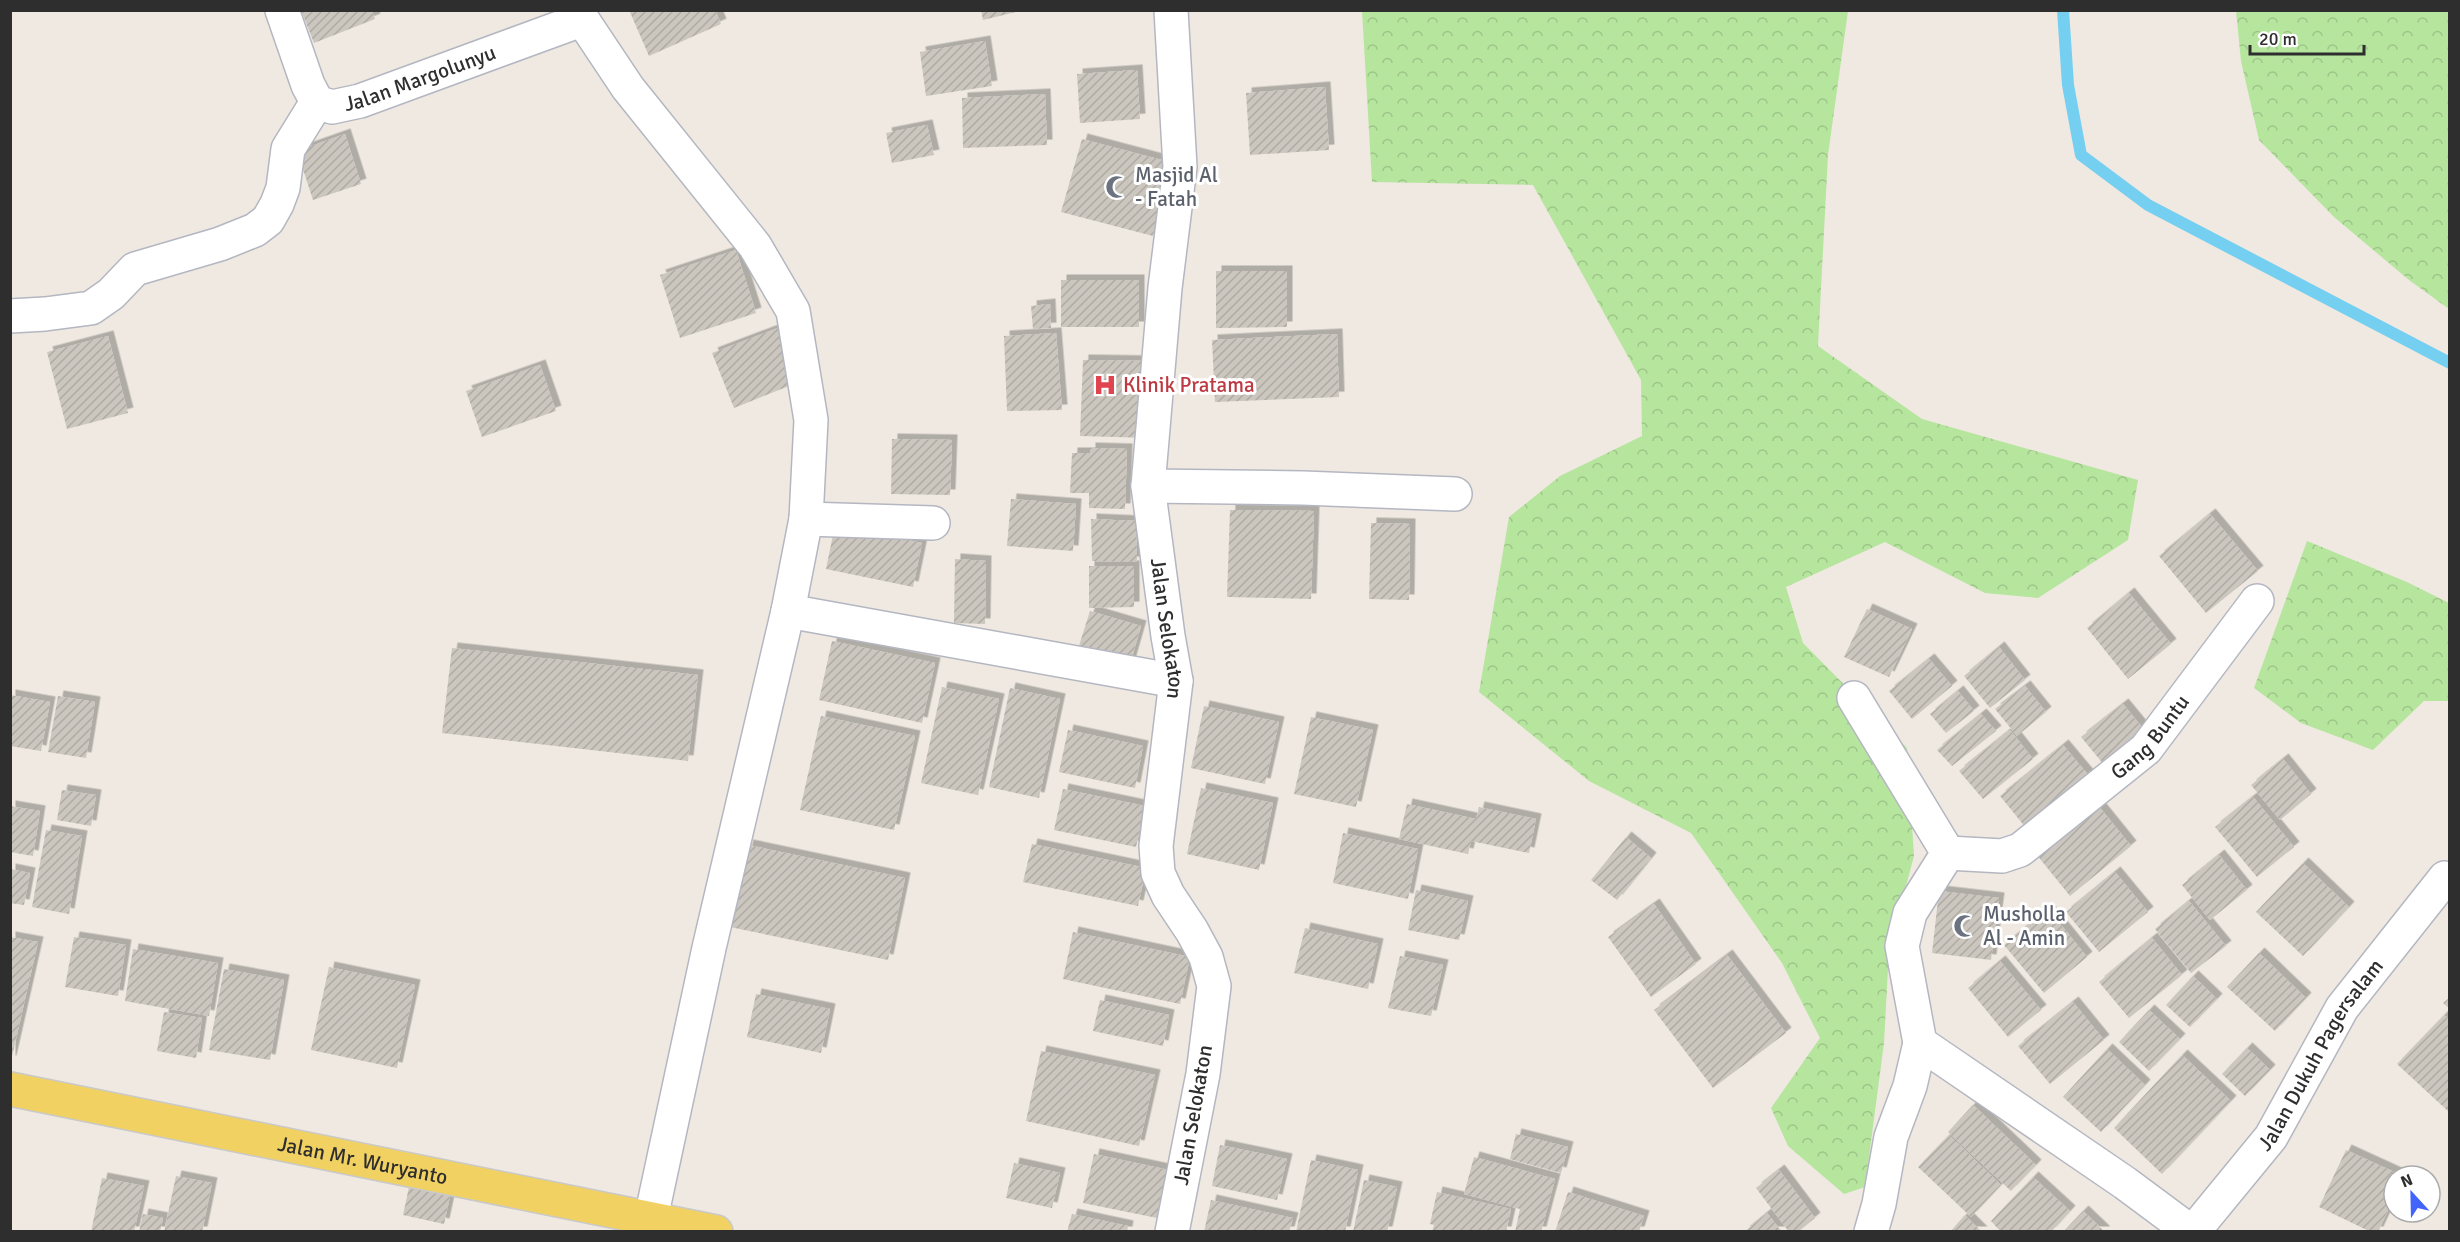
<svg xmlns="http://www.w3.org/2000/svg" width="2460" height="1242" font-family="Signika,sans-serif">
  <defs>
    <pattern id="forest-crowns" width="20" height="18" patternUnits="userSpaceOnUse" patternTransform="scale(1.5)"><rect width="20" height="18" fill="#b6e59e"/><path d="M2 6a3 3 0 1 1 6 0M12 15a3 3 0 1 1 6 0" fill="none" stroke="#9dc588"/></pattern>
    <pattern id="building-hatch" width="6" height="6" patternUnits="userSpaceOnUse" patternTransform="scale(1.5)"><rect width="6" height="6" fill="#cbc7bf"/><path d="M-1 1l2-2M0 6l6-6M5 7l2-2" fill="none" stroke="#afaba4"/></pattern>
    <filter id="shadow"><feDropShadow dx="5.5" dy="-5.5" stdDeviation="0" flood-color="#0004"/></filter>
  </defs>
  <rect width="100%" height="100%" fill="#efe9e1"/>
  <path fill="url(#forest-crowns)" d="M1362,11H1848L1828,155L1818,346L1922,419L2138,480L2128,540L2038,598L1985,593L1885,542L1786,587L1803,643L1907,748L1914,856L1889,950L1884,1043L1865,1187L1844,1194L1788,1146L1771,1108L1820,1038L1782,963L1691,833L1589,781L1479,692L1509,517L1560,476L1642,436L1641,380L1533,185L1372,182Z
    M2236,11H2449V309L2409,280L2334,217L2259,140L2241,61Z
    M2307,541L2407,582L2449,603V701H2424L2373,750L2301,723L2254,688Z"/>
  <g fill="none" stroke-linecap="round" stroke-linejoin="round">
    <path stroke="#75cff0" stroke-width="12" d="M2063,10L2068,85L2081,155L2148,205L2450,363"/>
  </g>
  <path fill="url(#building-hatch)" filter="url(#shadow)" d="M301,10H372L375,19L314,43Z
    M629,10H715L721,24L649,56Z
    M981,10H1020V11L983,20Z
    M985,41L992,86L926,96L920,52Z
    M1137,70L1140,119L1080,123L1077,74Z
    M1325,87L1329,150L1250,155L1246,93Z
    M1045,94L1047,145L963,148L962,98Z
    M927,125L934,155L892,163L886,133Z
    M345,134L361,184L313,200L297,151Z
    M1082,139L1173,163L1153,236L1061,212Z
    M736,250L756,313L680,338L660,275Z
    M1216,271H1287V327L1216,328Z
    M1061,280H1139V327H1061Z
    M1050,304L1051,328L1033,329L1031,306Z
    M778,328L799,382L734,408L712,353Z
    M1056,333L1062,410L1007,411L1004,336Z
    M1337,334L1339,397L1215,402L1212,340Z
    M108,336L128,413L67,429L47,352Z
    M1083,360L1151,361L1149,438L1080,436Z
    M540,365L556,411L482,437L466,391Z
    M892,439L952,440L950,495L891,494Z
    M1090,448L1127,449L1125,509L1089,508V493H1070L1072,453H1090Z
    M1011,499L1076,504L1073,551L1007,546Z
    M1230,510L1314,511L1311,599L1227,597Z
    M2210,514L2258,571L2206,613L2159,556Z
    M1091,519L1136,521L1137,562L1092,561Z
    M1371,523L1410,524L1409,600L1369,599Z
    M835,525L922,543L913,587L826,569Z
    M955,559L986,561L985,624L954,623Z
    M1089,566H1134V607L1089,608Z
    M2129,593L2171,644L2128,679L2087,628Z
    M1867,609L1912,629L1889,677L1844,657Z
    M1090,611L1141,626L1130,664L1078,649Z
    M832,641L935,663L922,723L819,700Z
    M1999,647L2025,680L1990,708L1964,676Z
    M452,648L698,675L688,761L442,733Z
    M1929,659L1952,686L1912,719L1889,691Z
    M2025,686L2046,712L2017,736L1995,709Z
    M942,687L999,699L978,795L921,783Z
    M1010,688L1060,699L1039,798L989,787Z
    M1958,691L1974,711L1946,733L1930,714Z
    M10,695L50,702L41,751L10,746Z
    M58,696L95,702L86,758L48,752Z
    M2123,704L2146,732L2105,766L2081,737Z
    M1204,706L1279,722L1265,784L1191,768Z
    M1981,714L1996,731L1952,766L1937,750Z
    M821,716L915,736L894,830L800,810Z
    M1311,717L1373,730L1356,807L1294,794Z
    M1068,730L1143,746L1135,788L1059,772Z
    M2010,730L2033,759L1983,799L1959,771Z
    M2063,745L2089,776L2026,828L2000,796Z
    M2283,759L2311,794L2280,820L2251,785Z
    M1201,788L1273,803L1259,870L1187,854Z
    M1063,789L1145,806L1136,847L1054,830Z
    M62,790L96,795L91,826L57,820Z
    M2253,797L2294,847L2257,877L2215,827Z
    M1407,804L1476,819L1479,807L1536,819L1529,853L1471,841L1468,854L1399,839Z
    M2097,804L2131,846L2070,896L2036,854Z
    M10,806L40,811L33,856L10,852Z
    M46,830L82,836L69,914L32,907Z
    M1343,833L1418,849L1408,899L1333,883Z
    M1626,837L1651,858L1617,900L1591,880Z
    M1032,844L1146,868L1138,906L1023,882Z
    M748,845L905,878L888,960L730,927Z
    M2219,855L2247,890L2210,920L2182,885Z
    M2303,863L2349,907L2303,956L2256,912Z
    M10,869L30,873L24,905L10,903Z
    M2115,872L2148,912L2099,952L2066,912Z
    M1416,890L1468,901L1459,940L1408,930Z
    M1939,891L1999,898L1991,960L1932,953Z
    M2189,901L2226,946L2191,973L2155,929Z
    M1654,904L1696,964L1651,997L1608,937Z
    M2048,909L2087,957L2044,993L2004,945Z
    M1305,928L1378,944L1368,989L1294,973Z
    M1073,932L1190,957L1180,1004L1063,979Z
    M10,937L38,942L11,1061H10Z
    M74,937L126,945L118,996L65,987Z
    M2152,938L2182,975L2129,1018L2099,982Z
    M133,949L218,963L209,1016L125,1001Z
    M2259,953L2306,998L2275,1031L2227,987Z
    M1727,955L1786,1033L1713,1088L1654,1010Z
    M1400,956L1443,965L1431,1016L1388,1008Z
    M2000,961L2041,1010L2008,1037L1968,988Z
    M329,967L415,985L397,1068L311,1050Z
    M224,969L284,980L270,1060L209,1050Z
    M2193,976L2217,999L2190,1027L2166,1005Z
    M756,994L830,1009L821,1053L747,1037Z
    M2450,997V1009L2443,1003Z
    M1100,1000L1169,1015L1163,1046L1093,1031Z
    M2073,1002L2104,1040L2050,1084L2018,1046Z
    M2149,1010L2180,1039L2149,1071L2119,1042Z
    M164,1012L202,1018L196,1058L157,1051Z
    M2444,1015L2450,1020V1113L2397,1064Z
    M2247,1048L2270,1070L2245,1096L2222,1074Z
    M2107,1049L2145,1085L2101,1132L2063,1097Z
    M1041,1051L1155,1075L1139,1146L1026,1121Z
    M2182,1055L2231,1101L2162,1174L2114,1128Z
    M1973,1105L2036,1165L2011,1191L1948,1132Z
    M1516,1134L1568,1147L1561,1173L1510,1159Z
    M1949,1135L2001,1185L1971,1217L1918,1167Z
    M1220,1145L1287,1159L1277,1200L1212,1186Z
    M2346,1150L2403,1176H2394V1197L2378,1232H2371L2319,1207Z
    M1094,1154L1178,1172L1167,1220L1083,1203Z
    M1474,1157L1555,1179L1541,1232H1515L1520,1209L1464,1194Z
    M1311,1160L1358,1170L1345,1232H1296Z
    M1014,1163L1060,1173L1052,1208L1006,1198Z
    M1779,1170L1815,1218L1798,1232H1789L1756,1188Z
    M176,1176L212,1183L202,1232H164Z
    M2033,1177L2070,1211L2051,1232H2001L1991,1221Z
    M102,1178L144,1186L134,1232H91Z
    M1364,1180L1397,1187L1387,1232H1353Z
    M409,1187L450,1196L444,1224L403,1215Z
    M1437,1192L1511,1209L1506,1232H1432L1434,1225L1430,1224Z
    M1568,1192L1644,1216L1639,1232H1555Z
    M1211,1200L1293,1218L1289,1232H1204Z
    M2083,1211L2105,1232H2063Z
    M1767,1213L1782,1232H1744Z
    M143,1214L163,1218L160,1232H139Z
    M1072,1214L1128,1226L1127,1232H1067Z
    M1965,1215L1982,1232H1950Z"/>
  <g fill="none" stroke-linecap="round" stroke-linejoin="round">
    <g stroke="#b4b7c1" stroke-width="36">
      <g id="street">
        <path id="s1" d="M282,10L308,85L317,102L332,107L360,101L581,20"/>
        <path d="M576,10L628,88L755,246L793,311L811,420L806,519L788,611L709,948L651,1218"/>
        <path id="s2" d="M1171,10L1180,167L1165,288L1148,486L1168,636L1176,681L1156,846L1158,873L1168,895L1192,931L1206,957L1214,986L1203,1074L1172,1232"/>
        <path d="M10,316L45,314L91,308L111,294L135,269L220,244L255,230L268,220L277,204L283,188L288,149L317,102"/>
        <path d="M1148,486L1303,488L1455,494"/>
        <path d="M806,519L933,523"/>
        <path d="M788,611L1176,681"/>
        <path d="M1854,698L1948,853L1910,913L1902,946L1920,1043L2125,1183L2191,1232"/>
        <path id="s3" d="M1948,853L2002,856L2020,850L2146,749L2257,601"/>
        <path d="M1871,1232L1879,1204L1891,1137L1910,1086L1920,1043"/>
        <path id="s4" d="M2193,1232L2271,1137L2342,1008L2445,878"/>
      </g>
    </g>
    <g stroke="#c9c9c9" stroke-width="36">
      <g id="primary">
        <path id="s5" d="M10,1089L716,1232"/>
      </g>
    </g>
    <use href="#street" stroke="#fff" stroke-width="33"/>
    <use href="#primary" stroke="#f2d163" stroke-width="33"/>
  </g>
  <defs>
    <g id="mosque-bare" transform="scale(1.8)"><path d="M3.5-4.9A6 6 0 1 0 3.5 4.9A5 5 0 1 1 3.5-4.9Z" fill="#6b7280" stroke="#fff" stroke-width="2.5" paint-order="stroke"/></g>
    <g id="hospital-bare" transform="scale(1.8)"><path d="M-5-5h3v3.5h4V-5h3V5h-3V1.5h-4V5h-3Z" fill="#e0444e" stroke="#fff" stroke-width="2.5" paint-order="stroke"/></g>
  </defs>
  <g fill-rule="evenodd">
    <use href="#mosque-bare" x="1117" y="187"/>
    <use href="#hospital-bare" x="1105" y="385"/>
    <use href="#mosque-bare" x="1965" y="926"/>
  </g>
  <g text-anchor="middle" stroke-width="6" stroke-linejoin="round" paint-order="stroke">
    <g font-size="21" fill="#2e2e2e" stroke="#fff">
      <text dy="7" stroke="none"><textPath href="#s1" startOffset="207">Jalan Margolunyu</textPath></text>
      <text dy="7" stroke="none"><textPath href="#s2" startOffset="622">Jalan Selokaton</textPath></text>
      <text dy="7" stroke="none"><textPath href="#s3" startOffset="246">Gang Buntu</textPath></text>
      <text dy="7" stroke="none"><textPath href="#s4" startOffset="219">Jalan Dukuh Pagersalam</textPath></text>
      <text transform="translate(1193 1115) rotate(-80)" y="7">Jalan Selokaton</text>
      <text dy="7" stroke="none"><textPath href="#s5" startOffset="360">Jalan Mr. Wuryanto</textPath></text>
    </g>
    <g font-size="21" fill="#5b616d" stroke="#fff" text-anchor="start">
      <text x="1135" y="182">Masjid Al<tspan x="1135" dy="24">- Fatah</tspan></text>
      <text x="1983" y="921">Musholla<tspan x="1983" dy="24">Al - Amin</tspan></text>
    </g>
    <g font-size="21" fill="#be3a42" stroke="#fff" text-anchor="start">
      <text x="1123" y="392">Klinik Pratama</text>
    </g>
  </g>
  <rect width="2460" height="1242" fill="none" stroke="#2e2e2e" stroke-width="24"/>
  <g transform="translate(2412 1194) rotate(338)"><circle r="28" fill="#ffffff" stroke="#ababab" stroke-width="1.5"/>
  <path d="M0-4.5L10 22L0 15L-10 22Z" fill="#4264fb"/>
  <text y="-9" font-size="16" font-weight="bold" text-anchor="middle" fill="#2e2e2e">N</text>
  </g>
  <path d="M2250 45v9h114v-9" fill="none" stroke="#2e2e2e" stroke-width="3"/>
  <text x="2259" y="45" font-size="18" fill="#2e2e2e" stroke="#ffffff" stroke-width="4.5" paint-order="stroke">20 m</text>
</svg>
